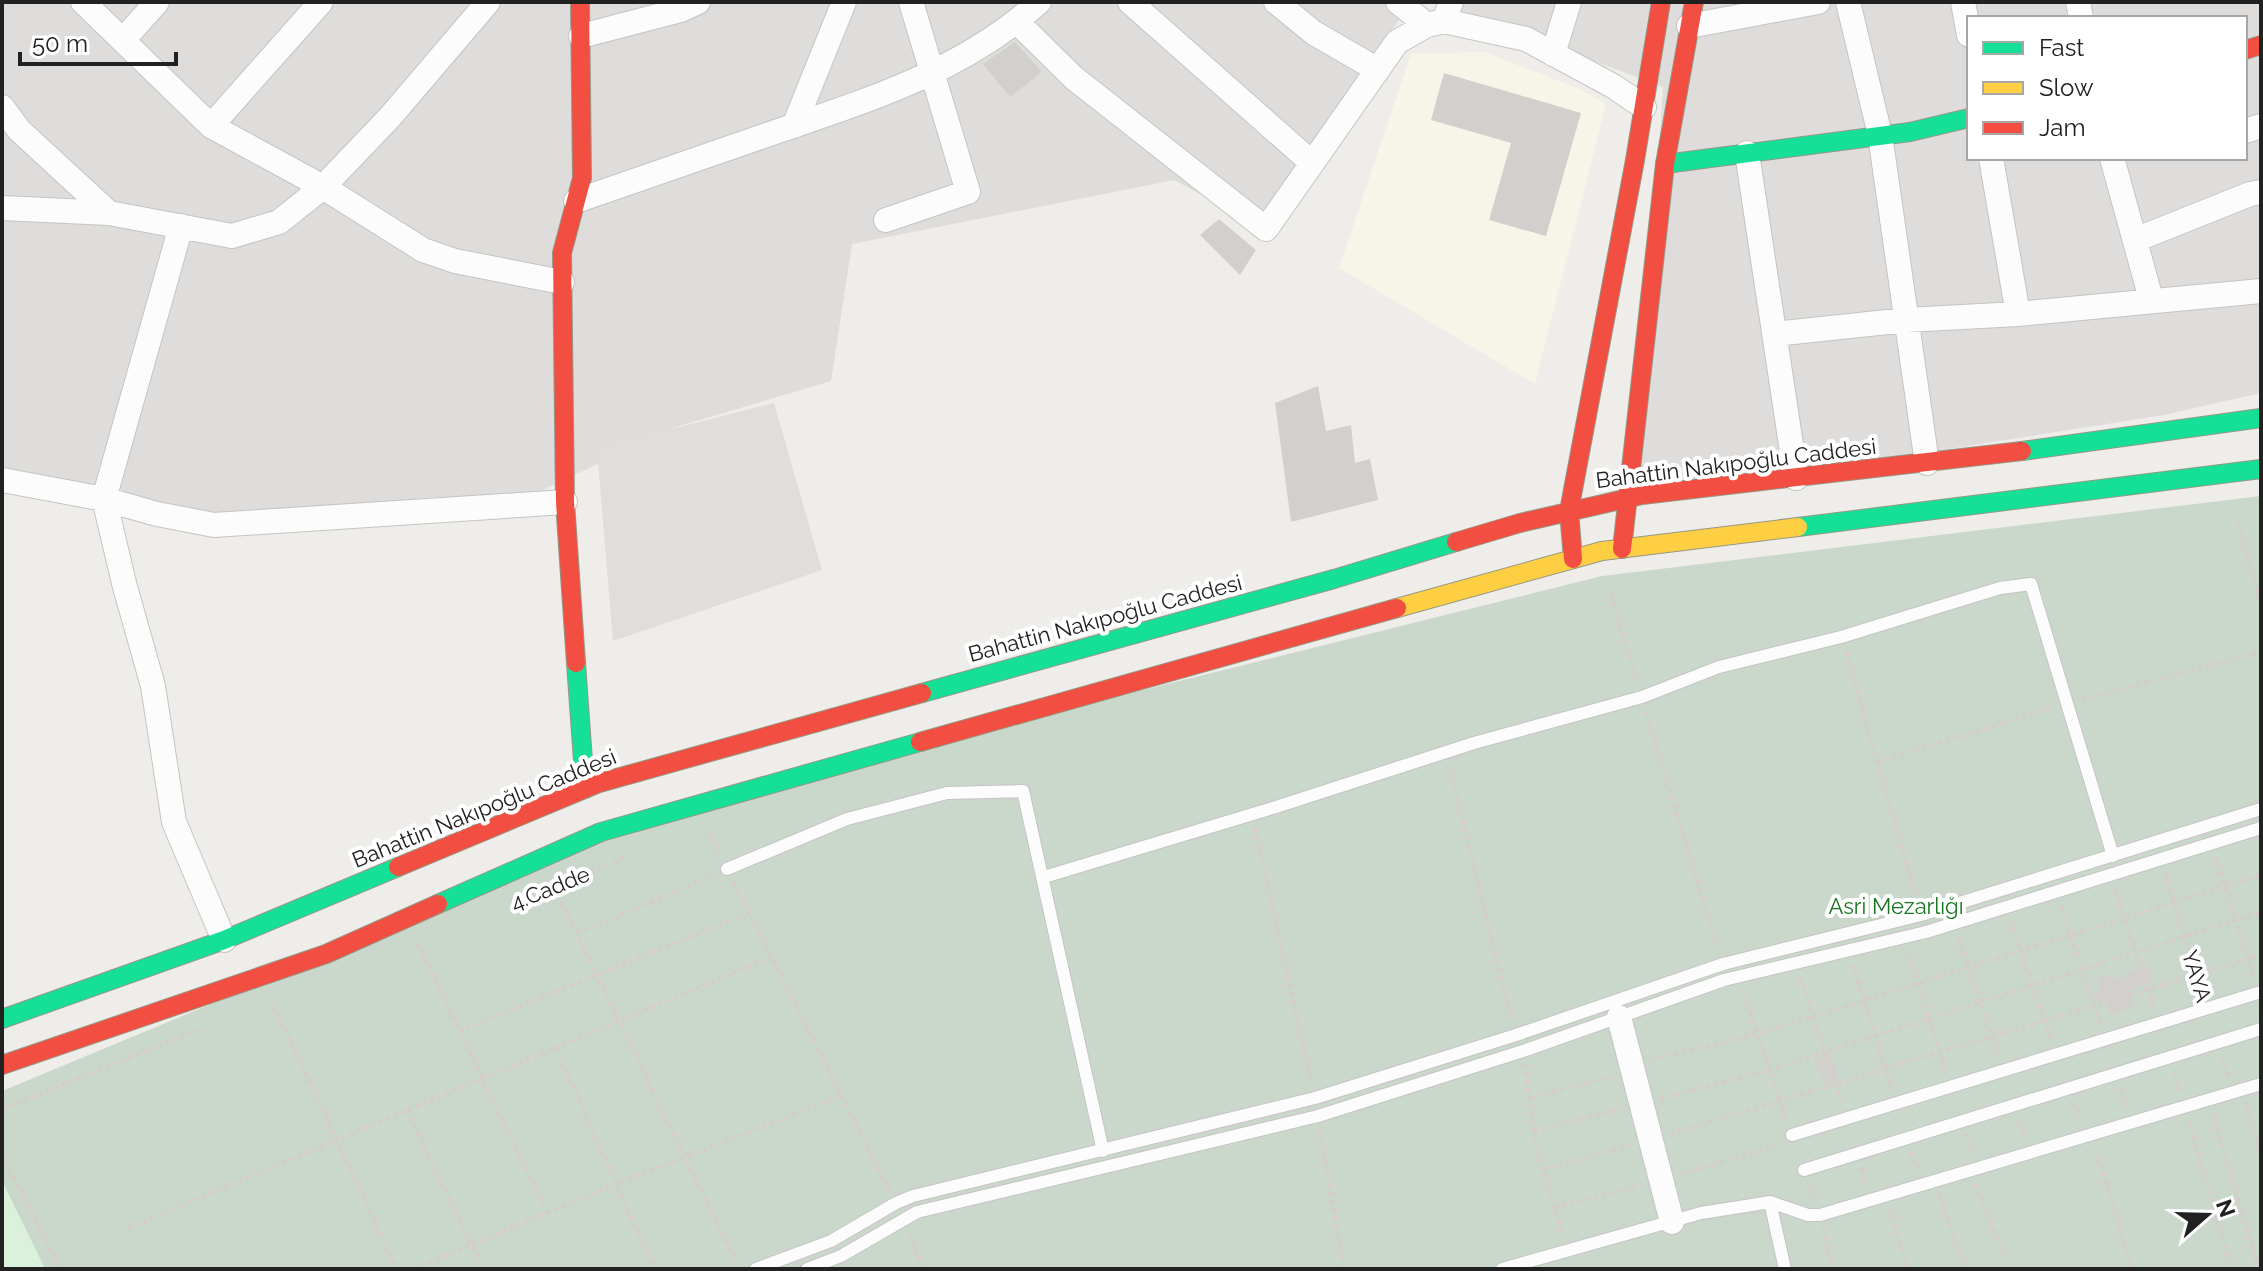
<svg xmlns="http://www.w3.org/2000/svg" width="2263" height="1271" font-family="Raleway,sans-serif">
  <rect width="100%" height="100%" fill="#efedea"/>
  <path fill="#dedddb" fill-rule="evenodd" d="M2,2H1411L1258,225L1174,180L852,244L831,381L673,428L526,498L435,497L158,525L2,474Z
    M1438,2H2261V393L2164,415L1638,498L1663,87ZM1969,18H2245V158H1969Z"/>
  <path fill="#f6f5e8" d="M1484,52L1579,89L1606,104L1535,384L1339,268L1411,54Z"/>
  <path fill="#cad8cb" d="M2261,496V1269H45L2,1181V1091L618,835L1107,699L1602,576Z"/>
  <path fill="#dcf1db" d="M2,1181L45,1269H2Z"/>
  <path fill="#dfdedd" d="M774,403L822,570L613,641L597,448Z"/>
  <path fill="#d2d0cd" d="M1015,42L1042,72L1010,97L983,64Z
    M1444,73L1581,113L1546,236L1489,220L1511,143L1431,120Z
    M1219,219L1256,250L1240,275L1200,235Z
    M1318,386L1326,431L1351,425L1355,463L1370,459L1378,500L1291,522L1275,403Z
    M2147,964L2156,981L2129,991L2134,1007L2110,1015L2105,1000L2097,1002L2093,994L2101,990L2097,979L2112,973L2116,981Z
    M1830,1053L1839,1079L1825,1085L1814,1060Z"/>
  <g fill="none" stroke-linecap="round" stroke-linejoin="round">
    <g stroke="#c5c4c2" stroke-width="14">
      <path id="lane" d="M727,869L847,819L947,793L1023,791L1103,1151
        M1044,877L1276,807L1474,743L1642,697L1719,667L1841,637L2000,588L2031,584L2113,856
        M1792,1135L2261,992
        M1804,1170L2261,1029
        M1770,1202L1785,1269
        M756,1269L831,1241L896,1203L913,1196L1315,1098L1516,1035L1723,964L1921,915L2261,809
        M807,1269L841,1256L917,1212L1318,1116L1523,1051L1724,980L1926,932L2261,828
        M1502,1269L1701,1213L1752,1205L1770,1202L1808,1215H1820L2261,1084"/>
    </g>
    <g stroke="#c5c4c2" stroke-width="26">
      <path id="street" d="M83,2L211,126L323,187L423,250L455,261L562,282
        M1130,2L1312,163
        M1276,2L1314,33L1378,70
        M1398,2L1427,25L1444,21L1451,2
        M1848,2L1880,135L1927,463
        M1963,2L1969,35
        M2078,2L2081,18
        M1444,21L1526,39L1613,86L1644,107
        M1017,22L1074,78L1266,229L1397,42L1427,25
        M1689,26L1818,2
        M581,36L681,10L698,2
        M123,40L157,2
        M1553,54L1569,2
        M2,107L19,130L109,213L232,236L279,222L323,187L390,117L488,2
        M211,126L321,2
        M794,126L844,2
        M2245,131L2261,126
        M1747,153L1796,478
        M1991,158L2018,314
        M2112,158L2151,299
        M576,201C645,177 715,153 784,129C875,98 967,68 1039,2
        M2,208L109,213
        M886,220L968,192L911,2
        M181,226L104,499L125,587L153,686L174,822L224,940
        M2135,240L2250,194L2261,192
        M1774,334L1906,320L2018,314L2261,291
        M2,480L104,499L157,514L214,525L565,502
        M1619,1017L1672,1222"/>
    </g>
    <g stroke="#969784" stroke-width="20">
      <path id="fast" d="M1665,164L1910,132L1969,118
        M2022,451L2261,418
        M1798,527L2261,469
        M576,663L585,789
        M922,693L1334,579L1456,542
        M438,904L601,832L920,742
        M2,1019L224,940L398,867"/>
    </g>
    <g stroke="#969784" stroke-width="20">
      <path id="slow" d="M1397,608L1602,551L1798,527"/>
    </g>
    <g stroke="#969784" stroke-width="20">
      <path id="jam" d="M2245,50L2261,45
        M1456,542L1520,523L1642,495L2022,451
        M1622,549L1665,164L1694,2
        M1573,559L1569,511L1635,160L1661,2
        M576,663L565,502L562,253L582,178L580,2
        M920,742L1397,608
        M398,867L599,783L922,693
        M2,1065L326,954L438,904"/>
    </g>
    <path stroke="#d6ccca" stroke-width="4" stroke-dasharray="4 4" stroke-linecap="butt" d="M2237,519L2261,606
      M1611,594L1637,681
      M1846,652L1917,901
      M2082,699L2261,652
      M1646,712L1718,949
      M1877,762L2054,707
      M1449,766L1512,1022
      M1255,828L1312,1085
      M708,832L720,856
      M2216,857L2254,979
      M2165,873L2203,995
      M733,882L890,1192
      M554,887L739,1269
      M2115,889L2154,1010
      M539,893L630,855
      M2061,906L2101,1027
      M2010,921L2052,1041
      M576,932L590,929L714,875
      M1959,937L1999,1058
      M418,944L547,1213
      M1908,951L1946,1073
      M1853,965L1892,1090
      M1801,977L1842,1106
      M1742,990L1787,1122
      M271,1000L397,1269
      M459,1031L749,913
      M556,1048L654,1269
      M2222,1057L2229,1079
      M1651,1060L1757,1034L2261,875
      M1525,1064L1536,1147L1563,1235
      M2174,1072L2181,1094
      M2121,1088L2128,1110
      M1529,1098L1611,1077
      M1660,1099L1769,1070L2261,912
      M2073,1103L2080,1121
      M2246,1103L2261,1155
      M2,1109L200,1029
      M407,1110L483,1269
      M2213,1113L2258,1269
      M2019,1119L2025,1138
      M2189,1121L2231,1269
      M1320,1129L1344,1269
      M1534,1131L1621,1109
      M1670,1134L2261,955
      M1966,1134L1972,1153
      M2094,1150L2100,1162L2132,1269
      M1911,1152L1917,1170
      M2,1155L60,1269
      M1861,1168L1867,1186
      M1543,1170L1631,1145
      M1681,1174L1780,1145
      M1809,1183L1815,1201
      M1975,1184L2006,1260
      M1939,1194L1966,1269
      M1555,1208L1641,1185
      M1890,1209L1908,1269
      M128,1228L771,957
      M1823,1228L1832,1269
      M910,1234L924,1269
      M414,1269L616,1184L840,1096"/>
    <use href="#lane" stroke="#fdfcfc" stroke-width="12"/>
    <use href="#street" stroke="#fdfcfc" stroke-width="24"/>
    <use href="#fast" stroke="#16e098" stroke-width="18"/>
    <use href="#slow" stroke="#ffcf43" stroke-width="18"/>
    <use href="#jam" stroke="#f24e42" stroke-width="18"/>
  </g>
  <g text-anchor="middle" stroke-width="8" stroke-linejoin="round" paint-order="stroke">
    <g font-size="22" fill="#212121" stroke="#fff">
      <text transform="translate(1736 463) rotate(-7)" y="8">Bahattin Nakıpoğlu Caddesi</text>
      <text transform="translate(1105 618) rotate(-15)" y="8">Bahattin Nakıpoğlu Caddesi</text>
      <text transform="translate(484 808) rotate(-22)" y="8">Bahattin Nakıpoğlu Caddesi</text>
      <text transform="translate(550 888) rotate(-22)" y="8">4.Cadde</text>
      <text transform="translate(2197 976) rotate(73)" y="8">YAYA</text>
    </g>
    <g font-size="22" fill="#187621" stroke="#fff">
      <text x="1896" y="914">Asri Mezarlığı</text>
    </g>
  </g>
  <rect width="2263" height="1271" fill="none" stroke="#212121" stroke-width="8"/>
  <rect x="1967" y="16" width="280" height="144" fill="#ffffff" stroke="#a6a6a6" stroke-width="2"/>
  <rect x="1983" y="42" width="40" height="12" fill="#16e098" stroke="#a6a6a6" stroke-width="2"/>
  <text x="2039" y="56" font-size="24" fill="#212121">Fast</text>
  <rect x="1983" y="82" width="40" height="12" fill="#ffcf43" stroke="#a6a6a6" stroke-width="2"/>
  <text x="2039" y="96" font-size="24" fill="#212121">Slow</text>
  <rect x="1983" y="122" width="40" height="12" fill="#f24e42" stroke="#a6a6a6" stroke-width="2"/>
  <text x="2039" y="136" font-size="24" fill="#212121">Jam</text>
  <g transform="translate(2207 1215) rotate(70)" stroke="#ffffff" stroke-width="6" paint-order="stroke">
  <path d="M0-6L14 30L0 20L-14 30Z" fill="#212121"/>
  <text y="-12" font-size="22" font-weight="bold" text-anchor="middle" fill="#212121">N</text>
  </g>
  <path d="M20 52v12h156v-12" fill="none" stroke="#212121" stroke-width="4"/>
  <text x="32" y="52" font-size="24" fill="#212121" stroke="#ffffff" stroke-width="6" paint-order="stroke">50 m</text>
</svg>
